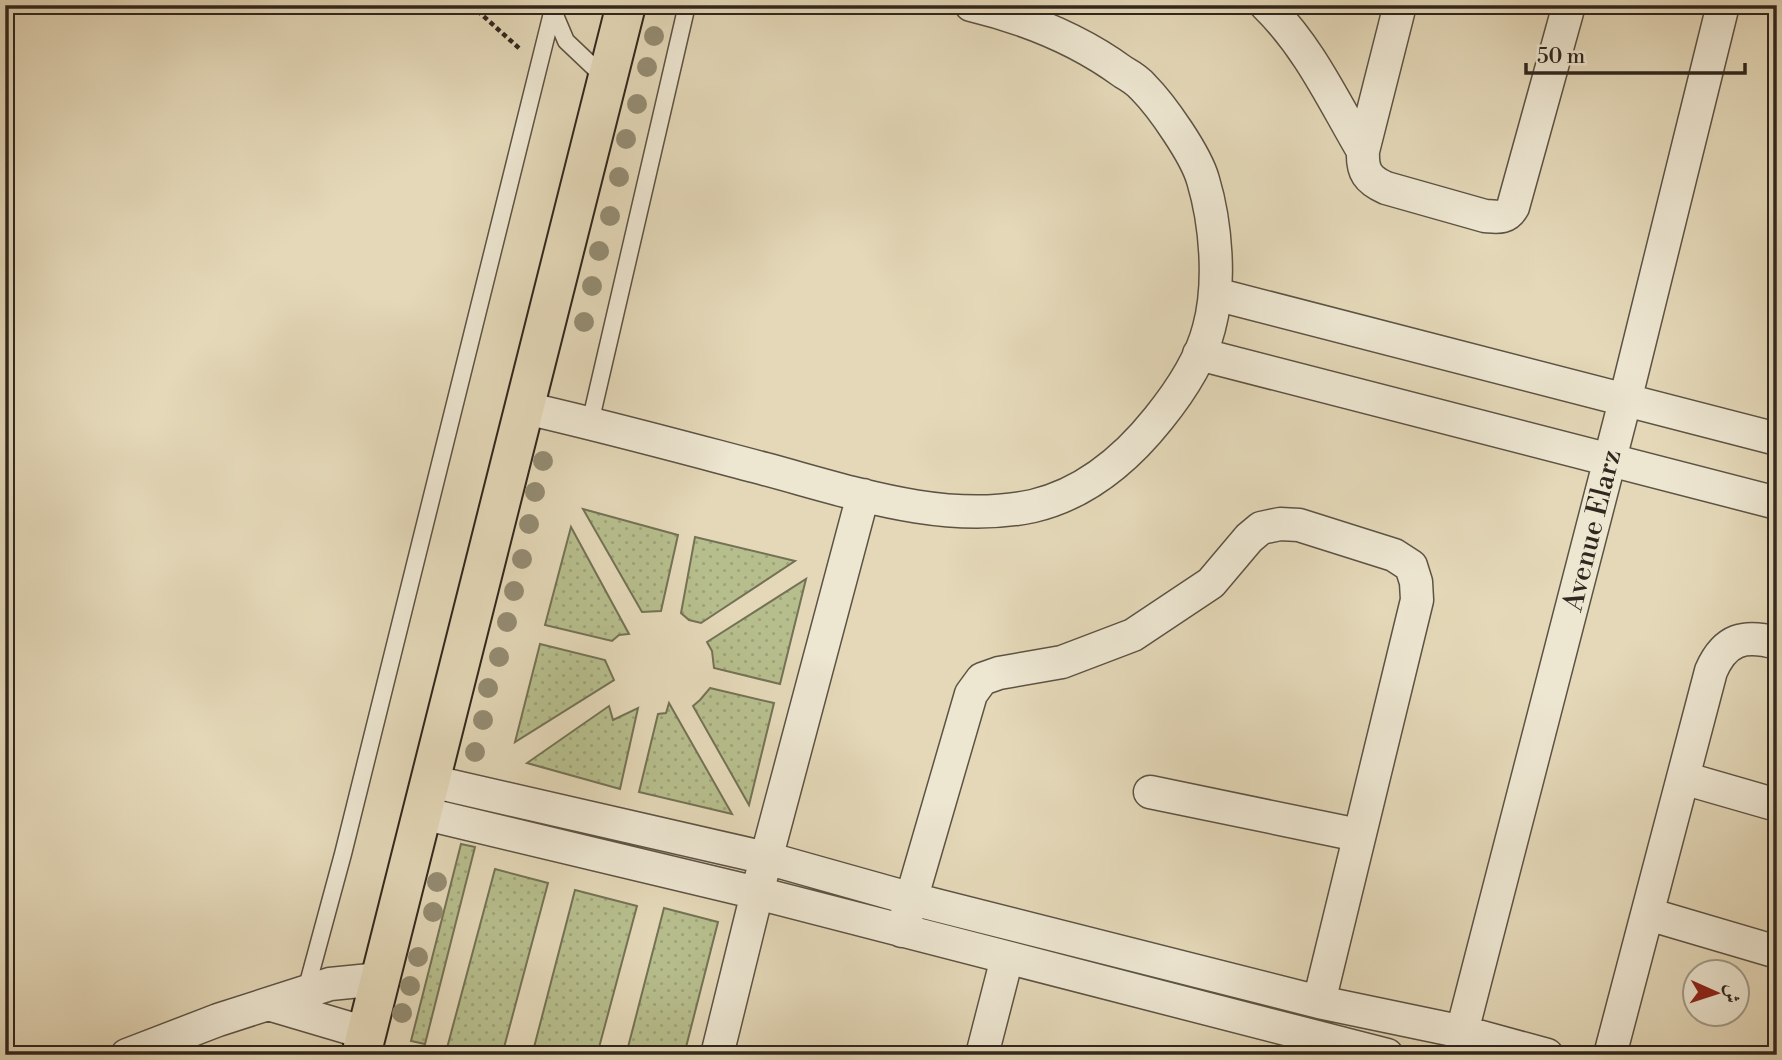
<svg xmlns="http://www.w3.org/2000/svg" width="1782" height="1060" font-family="'Libre Bodoni',Amiri,serif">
  <defs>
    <pattern id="grass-dots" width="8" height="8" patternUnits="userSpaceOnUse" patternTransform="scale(1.75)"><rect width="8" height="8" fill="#b7be8d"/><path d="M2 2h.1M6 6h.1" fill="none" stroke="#9ea379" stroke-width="1.8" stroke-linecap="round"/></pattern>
  </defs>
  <rect width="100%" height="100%" fill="#e4d8b8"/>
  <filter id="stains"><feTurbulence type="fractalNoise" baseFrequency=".00286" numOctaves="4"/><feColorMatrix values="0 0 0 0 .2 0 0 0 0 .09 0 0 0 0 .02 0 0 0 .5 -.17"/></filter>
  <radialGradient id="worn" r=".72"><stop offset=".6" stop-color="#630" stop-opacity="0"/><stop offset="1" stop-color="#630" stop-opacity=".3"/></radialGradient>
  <path fill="url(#grass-dots)" stroke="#747256" stroke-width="2" d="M583,509L678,535L661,611L642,612Z
    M571,527L629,634L619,635L612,641L545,625Z
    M695,537L795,561L701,623L689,620L681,613Z
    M806,579L780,684L714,668L712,651L707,642Z
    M540,644L605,660L614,680L515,742Z
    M710,688L774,703L749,805L693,706L700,700Z
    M669,703L732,814L639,792L658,714L666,713Z
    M609,706L613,720L638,708L620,789L527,763Z
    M461,844L475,847L425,1044L411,1041Z
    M495,869L548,883L502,1055H472L447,1048Z
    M575,890L637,906L597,1055H532Z
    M664,908L718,922L684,1055H626Z"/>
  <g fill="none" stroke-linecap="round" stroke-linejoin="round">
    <g stroke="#5d5344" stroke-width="19">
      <path id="lane" d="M552,8L566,41L605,78
        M590,423L687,5
        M305,994L343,854L554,5"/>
    </g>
    <g stroke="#5d5344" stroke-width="35">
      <path id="street" d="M1266,5C1309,47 1333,100 1363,151
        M1400,5L1363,151C1362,172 1368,180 1386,188L1485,216C1498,217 1506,219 1513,207L1569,5
        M1215,294L1777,439
        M1199,354L1777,503
        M525,408C605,426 685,448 765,469C851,492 944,525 1033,506C1084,494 1126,459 1158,419C1179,393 1201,360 1209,328C1221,284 1216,223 1203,180C1196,155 1162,106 1143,87C1138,81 1130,76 1123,72C1078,39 1025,18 971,5
        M1683,778L1777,805
        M430,781L766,858L912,899L1319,1002L1463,1032L1547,1055
        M1150,792L1358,835
        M422,813L757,893L1387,1055
        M1648,914L1777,952
        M902,931L971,694L982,679L999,673L1062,662L1133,635L1211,583L1249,538L1261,528L1280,524L1299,525L1394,555L1411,566L1416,582L1417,600L1319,1002
        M268,1004L366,1033
        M127,1055L218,1020L330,984L380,979
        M717,1055L757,893L863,495
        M982,1055L1007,958
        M1456,1055L1625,401L1723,5
        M1610,1055L1711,671C1725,639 1744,634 1777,643"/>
    </g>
    <g stroke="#30271e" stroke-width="42">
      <path id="primary" d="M361,1055L626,5"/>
    </g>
    <path stroke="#30271e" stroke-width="4.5" stroke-dasharray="5 3.5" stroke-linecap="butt" d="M471,5L520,49"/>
    <use href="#lane" stroke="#ede6d1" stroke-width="16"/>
    <use href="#street" stroke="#ede6d1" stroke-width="32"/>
    <use href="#primary" stroke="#e4d8b8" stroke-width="38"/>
  </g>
  <g fill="#948c73">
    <circle cx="654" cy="36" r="10"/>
    <circle cx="647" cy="67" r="10"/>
    <circle cx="637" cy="104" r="10"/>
    <circle cx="626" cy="139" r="10"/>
    <circle cx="619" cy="177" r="10"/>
    <circle cx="610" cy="216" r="10"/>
    <circle cx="599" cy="251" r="10"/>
    <circle cx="592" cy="286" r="10"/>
    <circle cx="584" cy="322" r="10"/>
    <circle cx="543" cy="461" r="10"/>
    <circle cx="535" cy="492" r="10"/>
    <circle cx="529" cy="524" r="10"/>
    <circle cx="522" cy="559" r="10"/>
    <circle cx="514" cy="591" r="10"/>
    <circle cx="507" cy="622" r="10"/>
    <circle cx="499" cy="657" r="10"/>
    <circle cx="488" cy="688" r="10"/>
    <circle cx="483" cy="720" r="10"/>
    <circle cx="475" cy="752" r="10"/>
    <circle cx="437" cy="882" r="10"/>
    <circle cx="433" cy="912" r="10"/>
    <circle cx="418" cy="957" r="10"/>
    <circle cx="410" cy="986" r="10"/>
    <circle cx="402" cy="1013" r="10"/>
  </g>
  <g text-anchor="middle" stroke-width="7" stroke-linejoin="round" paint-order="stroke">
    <g font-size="28" fill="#30271e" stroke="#ede6d1">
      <text transform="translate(1591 530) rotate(-76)" y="10">Avenue Elarz</text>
    </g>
  </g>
  <rect width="1782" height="1060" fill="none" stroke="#e4d8b8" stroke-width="28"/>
  <rect x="7" y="7" width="1768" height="1046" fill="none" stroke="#30271e" stroke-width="3.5"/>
  <rect x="14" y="14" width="1754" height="1032" fill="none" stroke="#30271e" stroke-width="2"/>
  <g transform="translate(1716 993) rotate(93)"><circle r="33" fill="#ede6d1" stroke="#a19a89" stroke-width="2"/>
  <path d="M0-5L12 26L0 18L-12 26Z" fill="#8f2418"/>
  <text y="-10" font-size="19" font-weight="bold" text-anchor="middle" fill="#30271e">ش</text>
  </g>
  <path d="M1526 63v10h219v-10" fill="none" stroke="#30271e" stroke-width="3.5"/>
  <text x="1537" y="63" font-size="21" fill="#30271e" stroke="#ede6d1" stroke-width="5" paint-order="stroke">50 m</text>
  <rect width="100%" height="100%" filter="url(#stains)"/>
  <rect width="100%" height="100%" fill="url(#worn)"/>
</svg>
